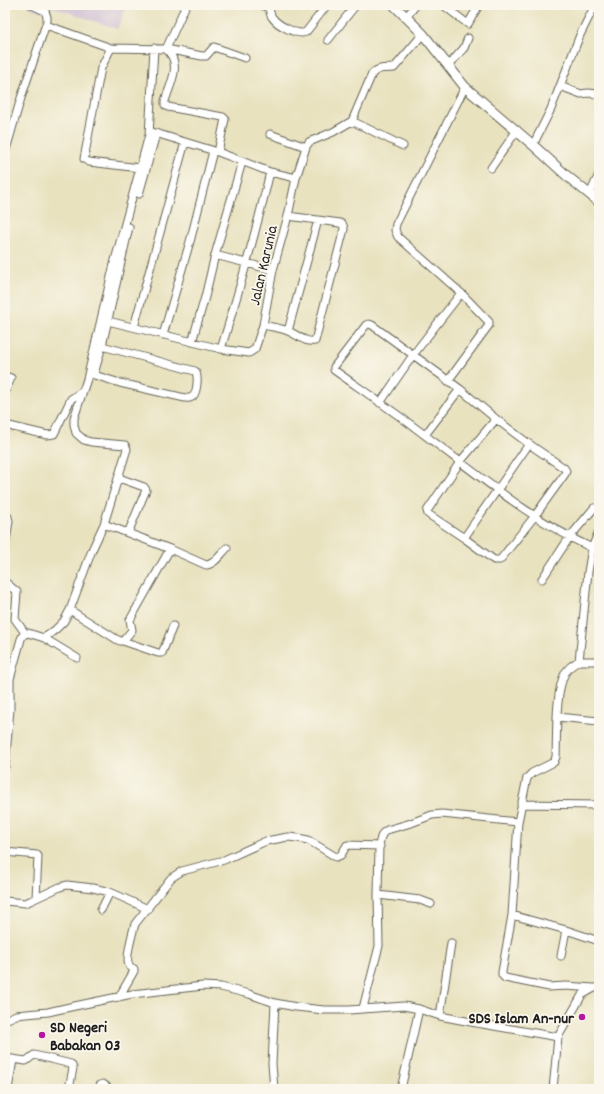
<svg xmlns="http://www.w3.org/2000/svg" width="604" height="1094" font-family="Dekko,sans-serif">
  <rect width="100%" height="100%" fill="#fbf7ec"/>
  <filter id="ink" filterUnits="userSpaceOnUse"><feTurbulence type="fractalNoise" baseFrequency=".025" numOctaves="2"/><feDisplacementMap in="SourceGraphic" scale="8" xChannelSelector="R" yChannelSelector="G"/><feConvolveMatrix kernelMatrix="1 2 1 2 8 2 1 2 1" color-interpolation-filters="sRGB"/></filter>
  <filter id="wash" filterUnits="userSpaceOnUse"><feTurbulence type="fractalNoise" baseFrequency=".012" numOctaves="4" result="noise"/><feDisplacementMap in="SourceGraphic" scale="16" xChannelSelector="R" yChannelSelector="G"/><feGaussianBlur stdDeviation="0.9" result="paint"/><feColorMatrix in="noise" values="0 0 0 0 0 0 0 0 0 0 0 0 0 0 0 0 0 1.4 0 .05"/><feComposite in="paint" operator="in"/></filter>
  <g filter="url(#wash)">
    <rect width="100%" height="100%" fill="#e8e2bf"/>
    <path fill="#cebed1" d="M25,5H127L117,29L50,6L42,12Z"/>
  </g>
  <g filter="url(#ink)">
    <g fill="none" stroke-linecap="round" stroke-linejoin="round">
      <g stroke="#636155" stroke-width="9">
        <path id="minor" d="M186,5L166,49C183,64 170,84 165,101V105L168,107L223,117L225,119L218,152
          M262,5L269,8C270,11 270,15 272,17C277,25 298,36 306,32L327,5
          M443,5L468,24L479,5
          M406,17L416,5
          M46,25L111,48L166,49L202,56H206L214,47L245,58
          M328,40L347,16L356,5
          M111,48L101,68L84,159L89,162L140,168
          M448,66L464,48L468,38
          M560,86L581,94L588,93L599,94
          M352,121L403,146
          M152,132L218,152L270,172L296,178
          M270,134L306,147
          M533,145L551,109L580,35L595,5
          M5,153L21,98L47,21V17L45,11L32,5
          M491,168L517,130
          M139,194L156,134
          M590,194L599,174
          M215,255L273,270
          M108,321L221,349L249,353L255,349L263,325L273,270L288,216L296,178L306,147L309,142L333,132L352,121L372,74C378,67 385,69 394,68L423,34
          M263,325C271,327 281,328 288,331C298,335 305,343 315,341L344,229L343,225L340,223L288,216
          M134,327L185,142
          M288,331L318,220
          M163,335L191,238L213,151
          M192,342L205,297L215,255L242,162
          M221,349C239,291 256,232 270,172
          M91,374L120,383L185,398C187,398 189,399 192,397C197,394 199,376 195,371L102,346
          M94,374L102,346L129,227
          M5,376L11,378L5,392
          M448,381L489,325V322L461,293L398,237L395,230L396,224L465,87
          M380,403L413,355L461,293
          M496,419L460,462L427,511L428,514L464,538L494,560H500L534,517L565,474L566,471L564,468L529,444L496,419L460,389L372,325L369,324L366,325L334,367V370C365,392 396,413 426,436C480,476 531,520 592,548
          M5,425L47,435L54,434L71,399L83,391
          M425,435L460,389
          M119,478L144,487L146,490L128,533
          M5,517H8L9,521L5,547
          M104,524L170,549L206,565C214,565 221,554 227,548
          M464,538L529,444
          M542,579L569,538L594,508
          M5,582L17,592L15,619L25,633
          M70,610L116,639L120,641H123L132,630L130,620L170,549
          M44,638L77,658
          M123,641L158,653H162L173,626
          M579,661H599
          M557,717L599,721
          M5,766L10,709V679L21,639L23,635L28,633L44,638L55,630L64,621L70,610L92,550L104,524L127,449L125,445L91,442L84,440L76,433L74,425V418L87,379L114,264L149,135L154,48
          M521,804L599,805
          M5,852L37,855L38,856L36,898
          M378,895L420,900L431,904
          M5,901L25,903L30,901L60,887L67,885L93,888L110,892L148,909
          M101,910L110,892
          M512,915L502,972V975L505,978L549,987L566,986L593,988
          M566,930L599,941
          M561,956L566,930L512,915L518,822L527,778L532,773L554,762L556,757C557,736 555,692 565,673C569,667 573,664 579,661L588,572L592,548L599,531
          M119,997L134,971V969C133,969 129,966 129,965C125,959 133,931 135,924L171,878L182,871L224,860L266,841L288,837L298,838L308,840L336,857L341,855L347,845L380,846
          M363,1008L379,946L378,895L379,845L381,837L383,833L387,830L411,823L432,815L442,814L518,822
          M440,1016L451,943
          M5,1020L16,1015L48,1012L70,1007L132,994L203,986L221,987L249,994L275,1003L296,1007L324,1010H349L404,1006L419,1009L440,1016L471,1022L558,1037L582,995L594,988H599
          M5,1058L26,1061L34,1055L71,1064L73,1068L69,1089
          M8,1089L13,1060
          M99,1089L100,1085L103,1084L110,1089
          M274,1089L272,1064L275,1003
          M401,1089L419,1009
          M553,1089L558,1037"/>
      </g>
      <g stroke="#636155" stroke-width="11">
        <path id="tertiary" d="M394,5L423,34L465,87L533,145L567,176L599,202"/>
      </g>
      <use href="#minor" stroke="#fff" stroke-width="7"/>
      <use href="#tertiary" stroke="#fff" stroke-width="9"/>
    </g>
  </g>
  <g fill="#b5179e" stroke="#fbf7ec" stroke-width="1.5">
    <circle cx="582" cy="1017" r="4"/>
    <circle cx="42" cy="1035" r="4"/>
  </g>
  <g text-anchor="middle" stroke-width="3.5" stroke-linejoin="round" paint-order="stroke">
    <g font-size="16" fill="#1c1c1c" stroke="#fbf7ec">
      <text transform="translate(262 265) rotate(-77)" y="6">Jalan Karunia</text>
    </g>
    <g font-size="16" font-weight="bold" fill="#1c1c1c" stroke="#fbf7ec" text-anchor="end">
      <text x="574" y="1023">SDS Islam An-nur</text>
      <text x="50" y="1032" text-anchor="start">SD Negeri<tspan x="50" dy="18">Babakan 03</tspan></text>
    </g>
  </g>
  <rect width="604" height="1094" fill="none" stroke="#fbf7ec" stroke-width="20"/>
</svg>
